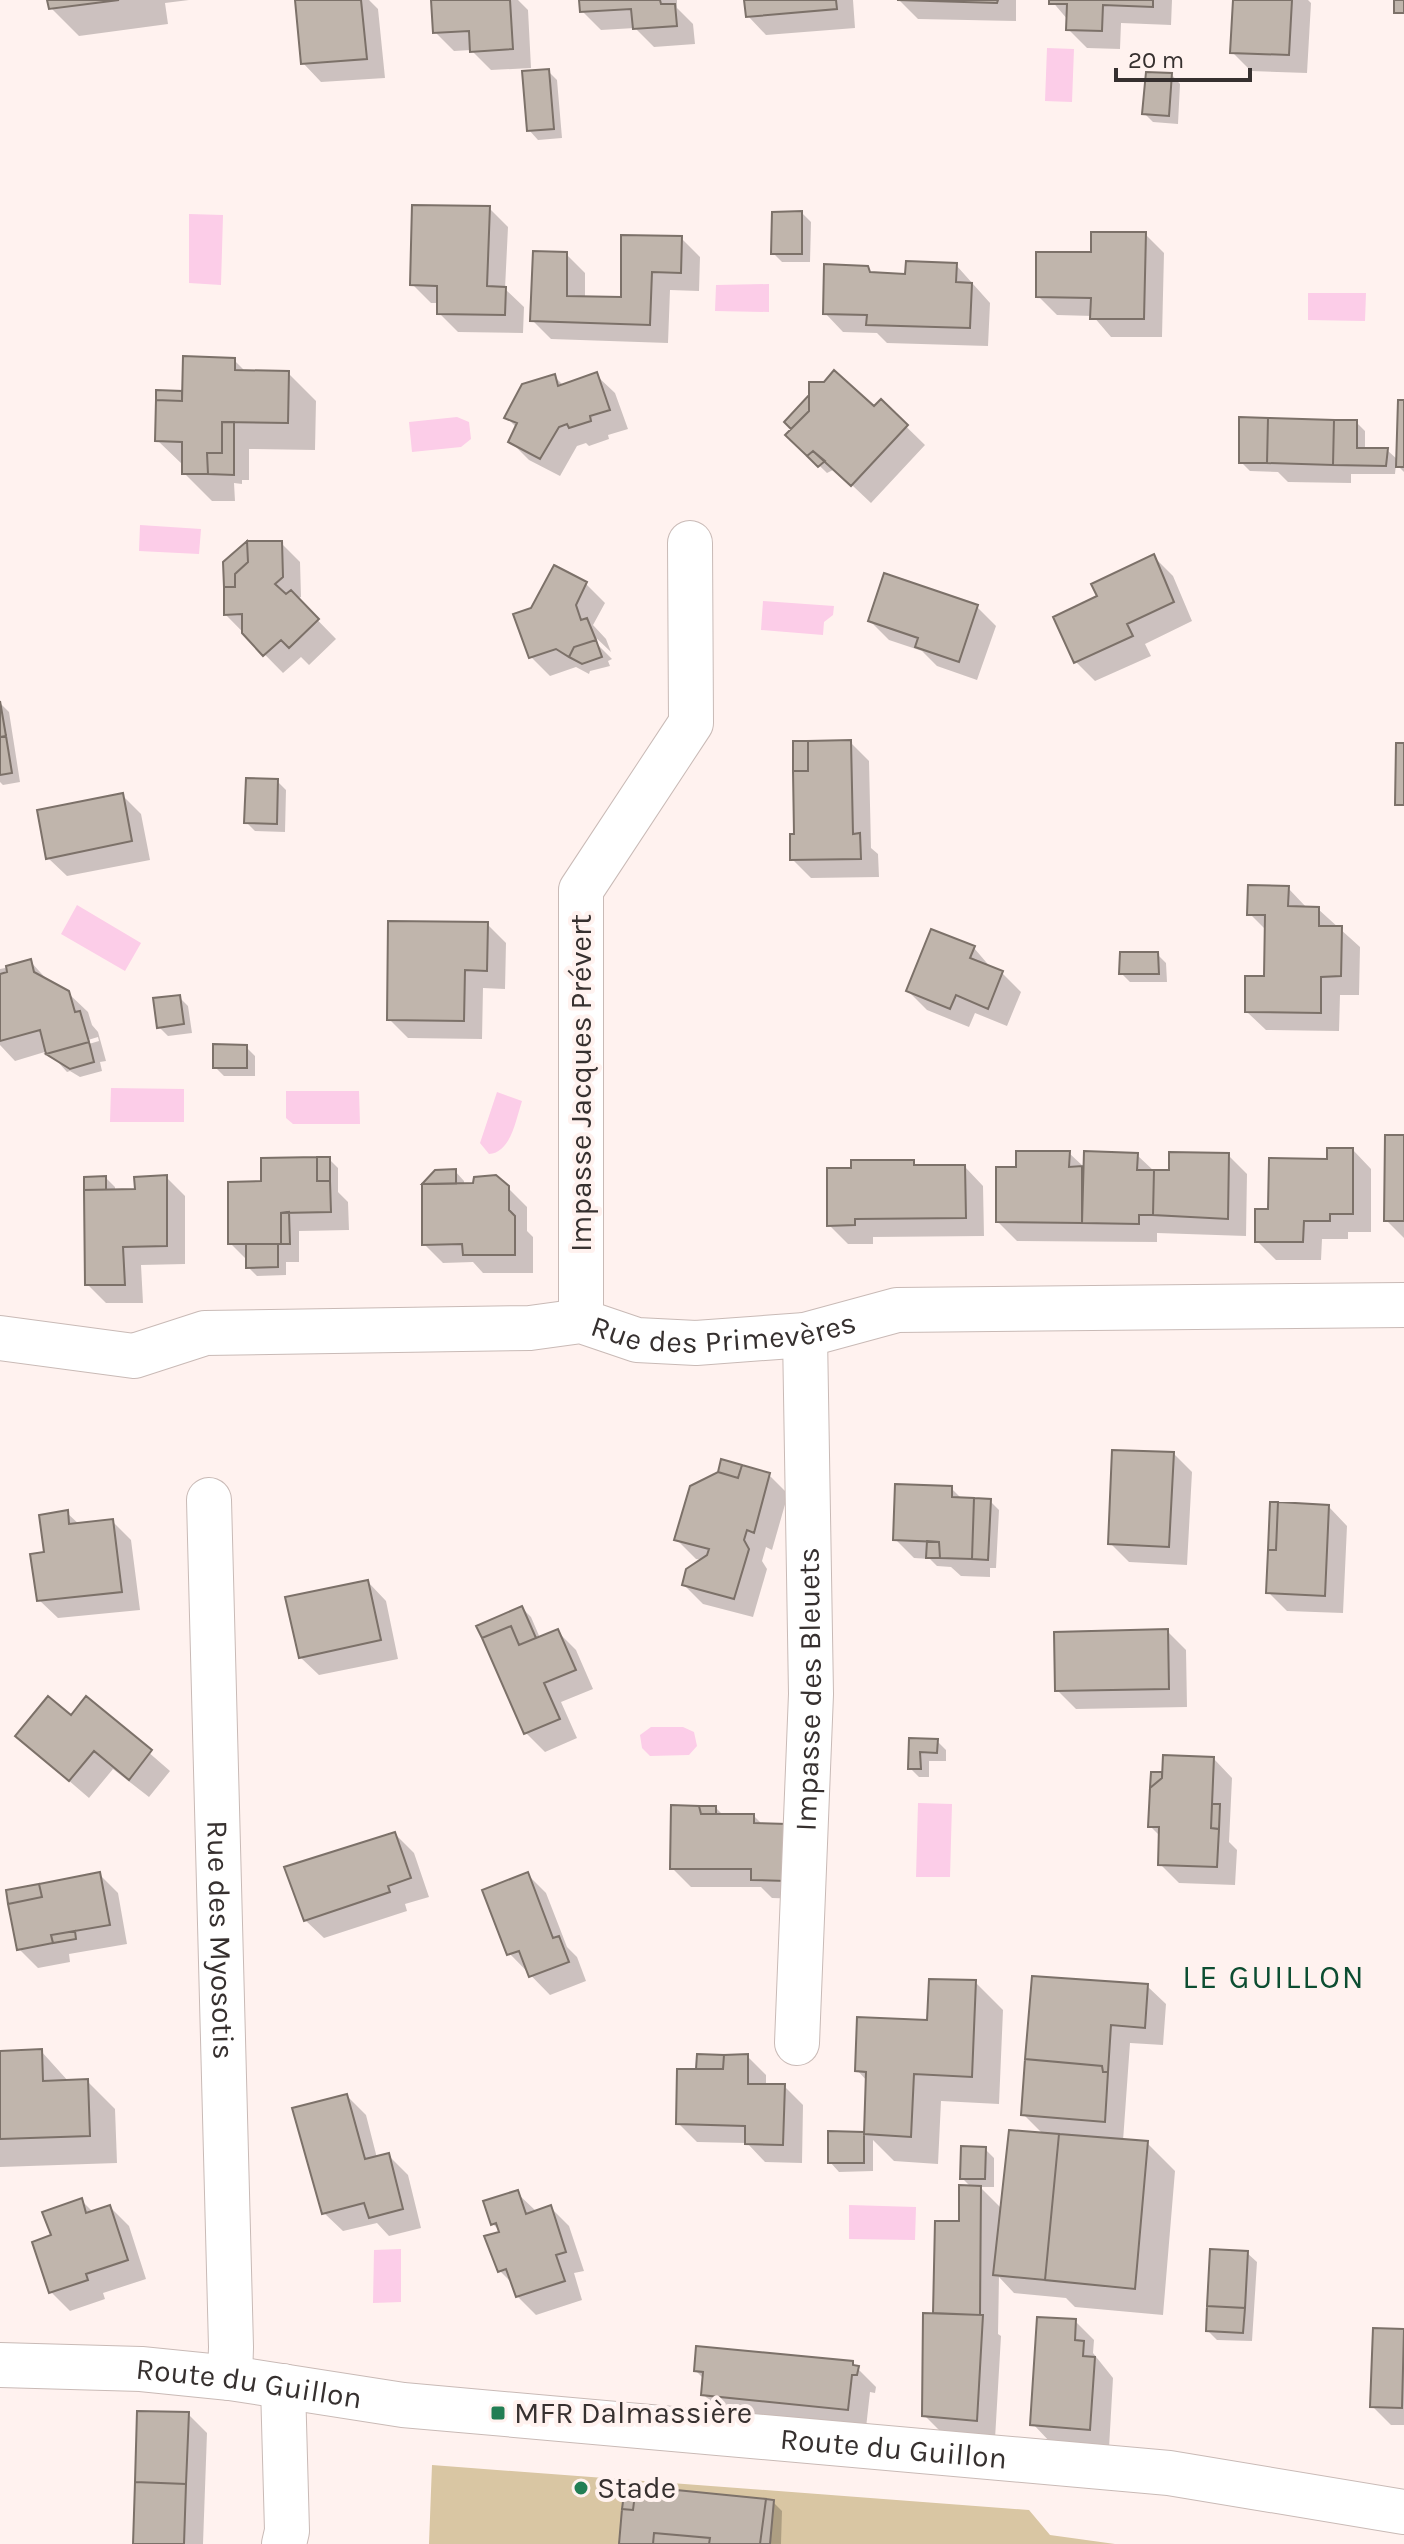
<svg xmlns="http://www.w3.org/2000/svg" width="1404" height="2544" font-family="Karla,sans-serif">
  <rect width="100%" height="100%" fill="#fff2ef"/>
  <path fill="#d9c6a3" d="M432,2465L1029,2510L1050,2535L1115,2544H429Z"/>
  <path fill="#fccde8" d="M1047,48L1074,49L1072,102L1045,101Z
    M189,214L223,215L221,285L189,283Z
    M769,284V312L715,311L716,285Z
    M1308,293H1366L1365,321L1308,320Z
    M457,417L469,422L471,439L461,447L412,452L409,422Z
    M140,525L201,529L199,554L139,551Z
    M763,601L834,606L833,615L824,622L823,635L761,630Z
    M77,905L141,943L125,971L61,934Z
    M111,1088L184,1089V1122H110Z
    M286,1091H359L360,1124H293L286,1118Z
    M497,1092L522,1101C516,1119 511,1153 489,1154L480,1143Z
    M651,1727H683L694,1732L697,1746L689,1755L650,1756L642,1748L640,1735Z
    M918,1803L952,1804L950,1877H916Z
    M849,2205L916,2207L915,2240L849,2239Z
    M401,2249V2302L373,2303L374,2250Z"/>
  <path fill="#0003" fill-rule="evenodd" d="M49,0H189L165,3L168,24L79,36L51,8Z
    M297,0H369L378,9L385,78L321,82L303,63Z
    M433,0H518L528,10L531,68L491,70L471,50L454,51L435,32Z
    M581,0H677V8L693,24L695,44L654,47L635,28L601,30L582,11Z
    M746,0H853L855,28L766,35L748,16Z
    M899,0H1016V21L918,19Z
    M1051,0H1172L1171,25L1121,23L1120,49L1087,48L1068,29V20Z
    M1235,0H1308L1311,3L1307,73L1251,71L1232,52Z
    M548,71L557,80L562,138L538,140L529,130Z
    M1171,74L1180,84L1178,124L1153,122L1144,113Z
    M489,208L508,227L505,289L524,307L523,333L458,332L439,313V303H431L412,284Z
    M802,213L811,222L810,262H782L773,253Z
    M1145,234L1164,253L1162,337H1111L1093,316L1057,315L1038,296L1093,254Z
    M681,238L700,257L699,291L670,290L668,343L551,339L532,320L566,254L585,273V298L623,299Z
    M956,265L990,303L988,346L887,343L877,333L843,332L825,313L867,268L874,275L907,276Z
    M234,360L247,373H288L316,401L315,450L249,449V480H242V484L234,483L235,501H212L184,473V466L157,440L182,393L184,396Z
    M596,375L615,393L628,429L608,435L609,439L589,446L586,443L577,446L560,476L529,460L510,441L517,428L506,417L554,376L564,386Z
    M881,402L925,445L871,503L835,469L827,473L788,435L874,409Z
    M1404,402V472L1396,464L1395,474H1351V483L1288,482L1278,472L1250,471L1241,462L1356,422L1365,431V450H1387L1398,460Z
    M281,543L300,562L301,597L297,599L336,639L309,665L301,657L283,673L226,615Z
    M1154,557L1173,576L1192,621L1145,644L1151,656L1095,681L1076,662L1099,597Z
    M555,567L586,584L605,603L593,625L606,639L611,652L590,632L588,635L612,659L608,661L610,666L590,671L589,674L576,667L550,676L531,657L532,610Z
    M977,607L996,626L977,680L937,666L922,651L889,640L870,621Z
    M0,703L9,712L20,782L3,785L0,782Z
    M850,742L869,761L871,848L878,854L879,877L811,878L792,859L796,836Z
    M277,781L286,790L285,832L255,831L246,822Z
    M122,795L141,814L150,860L67,876L48,858Z
    M1288,888L1307,908L1318,909L1360,947L1359,995H1340L1339,1031L1266,1030L1247,1012L1266,978L1267,931L1250,914Z
    M487,924L506,943L505,989L483,988L482,1039L408,1038L389,1019Z
    M974,948L992,969L1002,973L1021,992L1007,1026L975,1013L969,1027L927,1010L908,991Z
    M1157,954L1166,963L1167,982H1130L1121,973Z
    M30,961L50,983L68,993L88,1012L92,1025L98,1032L106,1061L100,1062L102,1071L80,1077L70,1071L67,1072L48,1051L15,1061L0,1045V969L5,968L10,973ZM98,1037L99,1041L58,1053V1049Z
    M179,997L188,1006L192,1033L168,1036L159,1027Z
    M246,1047L255,1056V1076H224L215,1067Z
    M1404,1137V1238L1386,1220Z
    M1353,1150L1371,1169V1232H1348V1239H1322L1321,1260H1276L1257,1241L1270,1211L1329,1161Z
    M1069,1153L1084,1167L1137,1155L1155,1172L1171,1171L1228,1155L1247,1174L1246,1236L1157,1233V1242L1017,1241L998,1222L1018,1169Z
    M329,1159L338,1168V1192L348,1202L349,1230L299,1231V1262H286V1275L257,1276L248,1267V1261L230,1243L263,1183Z
    M913,1162L918,1167H965L983,1186L984,1236L873,1237V1244H848L829,1225L853,1170Z
    M455,1171L464,1181V1186L508,1188L527,1207V1231L533,1237V1273H483L473,1262L443,1263L424,1244Z
    M166,1177L185,1196V1264L141,1265L143,1303H106L87,1284L106,1178L115,1187V1191H137Z
    M1173,1453L1192,1472L1187,1565L1129,1562L1110,1543Z
    M719,1473L769,1475L788,1494L772,1550L766,1547L762,1561L767,1569L753,1617L703,1604L684,1585L702,1560L696,1559L677,1540Z
    M951,1488L962,1499L990,1501L999,1510L996,1568H990V1577L961,1576L951,1567L937,1566L930,1559L914,1558L895,1539Z
    M1329,1507L1347,1526L1343,1613L1287,1611L1268,1592Z
    M67,1513L80,1525L112,1521L131,1540L140,1610L58,1618L39,1600L46,1553Z
    M368,1582L386,1601L398,1659L319,1675L300,1657Z
    M522,1608L531,1617L540,1638L557,1631L576,1650L593,1689L561,1702L577,1738L545,1752L526,1733L479,1627Z
    M1167,1631L1186,1650L1187,1707L1076,1709L1057,1690Z
    M86,1698L170,1771L149,1797L113,1769L89,1798L17,1736L71,1718Z
    M910,1740L937,1741L946,1750V1761H929V1777H919L910,1768Z
    M1214,1759L1232,1778L1229,1842L1237,1850L1235,1885L1179,1883L1160,1864L1161,1837L1150,1826L1153,1774H1164Z
    M716,1808L724,1816H754L763,1825L804,1899L772,1898L761,1887H691L672,1868Z
    M395,1834L414,1853L429,1897L405,1904L407,1911L324,1938L305,1920Z
    M99,1874L118,1893L127,1944L69,1954L70,1962L38,1968L19,1949Z
    M528,1875L546,1893L567,1947L577,1957L586,1981L550,1995L509,1953Z
    M975,1982L1003,2010L999,2104L941,2101L938,2164L894,2161L873,2140V2171L839,2172L830,2162V2133L866,2134L868,2082L857,2070L929,2022Z
    M1147,1986L1166,2004L1163,2045L1130,2043L1123,2141L1147,2143L1175,2171L1163,2315L1075,2307L1066,2298L1014,2293L999,2277L998,2334L1001,2336L995,2439L943,2434L924,2415L935,2315L937,2223H961L971,2187L962,2178L985,2149L994,2158V2187H980L1002,2209L1044,2135L1023,2114Z
    M41,2051L69,2082L87,2081L115,2109L117,2163L0,2167V2053Z
    M747,2056L766,2075V2086H784L803,2105L802,2163L765,2162L747,2143L697,2142L678,2123L701,2071Z
    M347,2096L366,2115L377,2158L389,2156L408,2175L421,2228L389,2236L377,2223L343,2231L324,2213Z
    M517,2193L537,2212L550,2207L569,2226L584,2271L574,2273L582,2300L536,2315L517,2296L514,2285L500,2271L502,2233L493,2224Z
    M81,2200L93,2212L110,2207L129,2226L146,2279L103,2293L105,2299L70,2311L51,2292L54,2236Z
    M1247,2253L1257,2262L1252,2341L1217,2340L1208,2331Z
    M1075,2321L1094,2340L1093,2353L1113,2378L1109,2448L1051,2443L1033,2424Z
    M1374,2330L1404,2331V2425H1391L1372,2406Z
    M852,2363L876,2387L875,2393L870,2392L866,2428L722,2413L703,2394L704,2379L696,2371Z
    M188,2414L207,2433L203,2544H135Z
    M773,2502L782,2511L781,2544H621Z"/>
  <path fill="#c0b5ac" stroke="#7c7169" stroke-width="2" d="M47,0H119L49,9Z
    M295,0H361L367,59L301,64Z
    M431,0H510L513,49L470,52L469,31L433,33Z
    M579,0H660L661,4H675L677,26L633,29L631,9L580,12Z
    M744,0H836L837,9L746,17Z
    M897,0H998L997,3Z
    M1049,0H1153V7L1103,5L1102,31L1066,30L1067,4H1049Z
    M1233,0H1292L1289,55L1230,53Z
    M1394,0H1404V13H1394Z
    M549,69L554,129L527,131L522,71Z
    M1146,72L1172,73L1169,116L1142,114Z
    M412,205L490,206L487,286L506,287L505,315L437,314V286L410,285Z
    M802,211V254H771L772,212Z
    M1091,232H1146L1144,319H1090L1091,298L1036,297V252H1091Z
    M621,235L682,236L681,273L652,272L650,325L530,321L533,251L567,252V296L621,297Z
    M906,261L957,263L956,282L972,283L970,328L866,325L867,315L823,314L824,264L868,266L870,272L905,274Z
    M183,356L235,358V370L289,371L288,423L222,422V453H207L208,474H182V442L155,441L156,400L182,401Z
    M834,370L874,406L881,399L908,425L851,486L813,451L807,456L785,435L809,411V382H824Z
    M597,372L610,410L590,416L591,421L569,428L567,424L559,427L540,459L508,442L517,423L504,418L522,384L555,374L558,386Z
    M156,390L182,391V401L156,400Z
    M809,395V411L791,429L784,422Z
    M1398,400H1404V467H1396Z
    M1239,417L1268,418L1267,463H1239Z
    M1268,418L1334,420L1333,465L1267,463Z
    M1334,420H1357V448H1388L1386,466L1333,465Z
    M222,422H234V475L208,474L207,453H222Z
    M813,451L825,461L818,467L807,456Z
    M247,541L248,562L235,574V587H224L223,562Z
    M247,541H282L283,577L275,584L286,594L291,590L319,619L289,648L281,640L263,656L242,633V614L224,615V587H235V574L248,562Z
    M1154,554L1174,602L1127,624L1133,636L1074,663L1053,617L1097,596L1091,584Z
    M554,565L587,582L576,605L581,620L587,618L596,640L574,647L569,657L556,649L529,658L513,614L531,608Z
    M884,573L978,605L959,662L915,647L918,638L868,621Z
    M596,640L602,657L582,664L569,657L574,647Z
    M0,701L6,736L0,737Z
    M6,736L12,773L0,775V737Z
    M851,740L853,834L860,833L861,859L790,860V834H794L793,771H808V741Z
    M793,741H808V771H793Z
    M1396,743H1404V805H1395Z
    M246,778L278,779L277,824L244,823Z
    M123,793L132,841L46,859L37,810Z
    M1248,885L1289,886L1288,906L1319,907V926H1342L1341,976L1321,977V1013L1245,1012V976H1264L1265,915H1247Z
    M388,921L488,922L487,971L465,970L464,1021L387,1020Z
    M931,929L975,946L970,958L1003,971L988,1009L956,995L950,1009L906,991Z
    M1120,952H1158L1159,974H1119Z
    M31,959L34,972L69,991L75,1012L80,1011L89,1042L46,1054L40,1030L0,1041V974L7,972L6,966Z
    M180,995L184,1024L157,1028L153,998Z
    M89,1042L94,1062L70,1069L46,1054Z
    M213,1044L247,1045V1068H213Z
    M1385,1135H1404V1221H1384Z
    M1327,1148H1353V1214H1330V1221H1304L1303,1242H1255V1209H1268L1269,1158L1327,1159Z
    M1016,1151H1070L1069,1167L1082,1166V1223L996,1222V1167H1016Z
    M1084,1151L1138,1153L1137,1170H1154L1153,1215H1139V1224L1082,1223Z
    M1169,1152L1229,1153L1228,1219L1153,1215L1154,1170H1169Z
    M317,1157V1181H330L331,1212L281,1213V1244H228V1182L261,1181V1158Z
    M317,1157H330V1181H317Z
    M851,1160H914V1165H965L966,1218L855,1219V1225L827,1226V1168H851Z
    M456,1169V1184H422L435,1170Z
    M167,1175V1246L123,1247L125,1285H85L84,1190L135,1189L134,1177Z
    M496,1175L509,1186V1210L515,1216V1255H463L462,1244L422,1245V1184L473,1183L474,1177Z
    M106,1176V1190H84V1177Z
    M289,1212L290,1244H281V1213Z
    M246,1244H278V1267L246,1268Z
    M1112,1450L1174,1452L1169,1547L1108,1544Z
    M721,1459L742,1465L738,1478L718,1472Z
    M742,1465L770,1473L754,1533L747,1530L744,1540L749,1549L734,1599L682,1585L686,1569L707,1555L709,1549L674,1540L690,1486L718,1472L738,1478Z
    M895,1484L952,1486V1497L974,1498L972,1559L940,1558L939,1542L893,1540Z
    M974,1498L991,1499L988,1560L972,1559Z
    M1270,1502H1278L1276,1550H1268Z
    M1278,1502L1329,1505L1325,1596L1266,1593L1268,1550H1276Z
    M68,1510L69,1524L113,1519L122,1592L37,1601L30,1554L44,1552L39,1515Z
    M927,1541L939,1542L940,1558H926Z
    M368,1580L381,1640L299,1658L285,1597Z
    M522,1606L536,1638L519,1645L511,1626L482,1638L476,1626Z
    M511,1626L519,1645L558,1629L576,1670L544,1683L560,1719L524,1734L482,1638Z
    M1168,1629L1169,1689L1055,1691L1054,1632Z
    M48,1696L71,1715L86,1696L152,1750L129,1780L94,1751L69,1781L15,1736Z
    M909,1738L938,1739L937,1753L920,1752L921,1769H908Z
    M1163,1755L1214,1757L1211,1828L1219,1829L1217,1867L1158,1865L1159,1827H1148L1150,1788L1162,1778Z
    M1151,1772H1162V1778L1150,1788Z
    M1212,1804H1220L1219,1829L1211,1828Z
    M671,1805L699,1806L701,1814H754V1823L787,1824L786,1881L751,1880V1869H670Z
    M699,1806H716V1814H701Z
    M395,1832L411,1878L388,1886L390,1892L304,1921L284,1867Z
    M100,1872L110,1925L51,1935L53,1943L17,1950L8,1904L42,1897L39,1884Z
    M528,1872L553,1938L559,1936L569,1962L529,1977L519,1951L507,1955L482,1890Z
    M39,1884L42,1897L8,1904L6,1890Z
    M75,1931L76,1939L53,1943L51,1935Z
    M1032,1976L1148,1984L1145,2028L1111,2025L1108,2072H1103L1102,2066L1025,2059Z
    M929,1979L976,1980L972,2077L914,2074L911,2137L864,2134L866,2072L855,2071L857,2017L927,2020Z
    M42,2049L43,2081L88,2079L90,2136L0,2139V2051Z
    M697,2054L724,2055L723,2069H696Z
    M748,2054V2084H785L783,2145L745,2144V2126L676,2124L677,2069H723L724,2055Z
    M1025,2059L1102,2066L1103,2072H1108L1105,2122L1021,2115Z
    M347,2094L365,2159L389,2153L403,2209L369,2218L364,2203L322,2214L292,2108Z
    M1009,2130L1059,2134L1045,2280L993,2275Z
    M828,2131L864,2132V2163H828Z
    M1059,2134L1148,2141L1135,2289L1045,2280Z
    M961,2146L986,2147L985,2179H960Z
    M959,2185L981,2186L980,2315L933,2313L935,2221H959Z
    M518,2190L526,2214L551,2205L566,2252L556,2255L565,2281L516,2297L506,2269L498,2272L484,2236L499,2232L496,2223L491,2225L483,2201Z
    M82,2198L86,2213L110,2205L128,2260L86,2274L88,2280L49,2293L32,2242L51,2235L42,2212Z
    M1210,2249L1248,2251L1245,2308L1207,2306Z
    M1207,2306L1245,2308L1243,2333L1206,2331Z
    M923,2313L983,2315L977,2421L922,2416Z
    M1037,2317L1076,2319L1075,2340L1084,2341L1083,2356L1095,2357L1090,2430L1030,2425Z
    M1373,2328L1404,2329L1402,2408L1370,2407Z
    M696,2346L853,2361V2365L859,2366L857,2375H852L848,2410L701,2395L703,2372L694,2371Z
    M137,2411L189,2412L186,2484L135,2482Z
    M135,2482L186,2484L184,2544H133Z
    M625,2486H636L633,2510L622,2509Z
    M636,2486L766,2499L760,2544H709L710,2538L654,2533L653,2544H619L622,2509L633,2510Z
    M766,2499L774,2500L770,2544H760Z
    M654,2533L710,2538L709,2544H653Z"/>
  <g fill="none" stroke-linecap="round" stroke-linejoin="round">
    <g stroke="#c9bab6" stroke-width="46">
      <g id="street">
        <path d="M581,1321V890L691,723L690,543"/>
        <path id="s1" d="M0,1338L134,1356L205,1333L530,1328L581,1321L637,1340L696,1343L805,1335L897,1310L1404,1305"/>
        <path id="s2" d="M209,1500L231,2347L230,2378"/>
        <path id="s3" d="M797,2043L811,1694L805,1335"/>
        <path d="M283,2386L287,2531L284,2544"/>
      </g>
    </g>
    <g stroke="#c9bab6" stroke-width="46">
      <g id="secondary">
        <path id="s4" d="M0,2365L141,2369L230,2378L403,2405L1169,2473L1404,2512"/>
      </g>
    </g>
    <use href="#street" stroke="#fff" stroke-width="44"/>
    <use href="#secondary" stroke="#fff" stroke-width="44"/>
  </g>
  <g fill="#227e54" stroke="#fff2ef" stroke-width="3">
    <rect x="490" y="2405" width="16" height="16" rx="4"/>
    <circle cx="581" cy="2488" r="8"/>
  </g>
  <g text-anchor="middle" stroke-width="8" stroke-linejoin="round" paint-order="stroke">
    <g font-size="30" fill="#36302f" stroke="#fff2ef">
      <text transform="translate(581 1083) rotate(-90)" y="10">Impasse Jacques Prévert</text>
      <text dy="10" stroke="none"><textPath href="#s1" startOffset="732">Rue des Primevères</textPath></text>
      <text dy="10" stroke="none"><textPath href="#s3" startOffset="354">Impasse des Bleuets</textPath></text>
      <text dy="10" stroke="none"><textPath href="#s2" startOffset="440">Rue des Myosotis</textPath></text>
      <text dy="10" stroke="none"><textPath href="#s4" startOffset="250">Route du Guillon</textPath></text>
      <text dy="10" stroke="none"><textPath href="#s4" startOffset="898">Route du Guillon</textPath></text>
    </g>
    <g font-size="30" fill="#36302f" stroke="#fff2ef" text-anchor="start">
      <text x="514" y="2423">MFR Dalmassière</text>
      <text x="597" y="2498">Stade</text>
    </g>
    <g font-size="32" letter-spacing="2" fill="#0c4d31" stroke="#fff2ef">
      <text x="1274" y="1988">LE GUILLON</text>
    </g>
  </g>
  <path d="M1116 68v12h134v-12" fill="none" stroke="#36302f" stroke-width="4"/>
  <text x="1128" y="68" font-size="24" fill="#36302f" stroke="#fff2ef" stroke-width="6" paint-order="stroke">20 m</text>
</svg>
